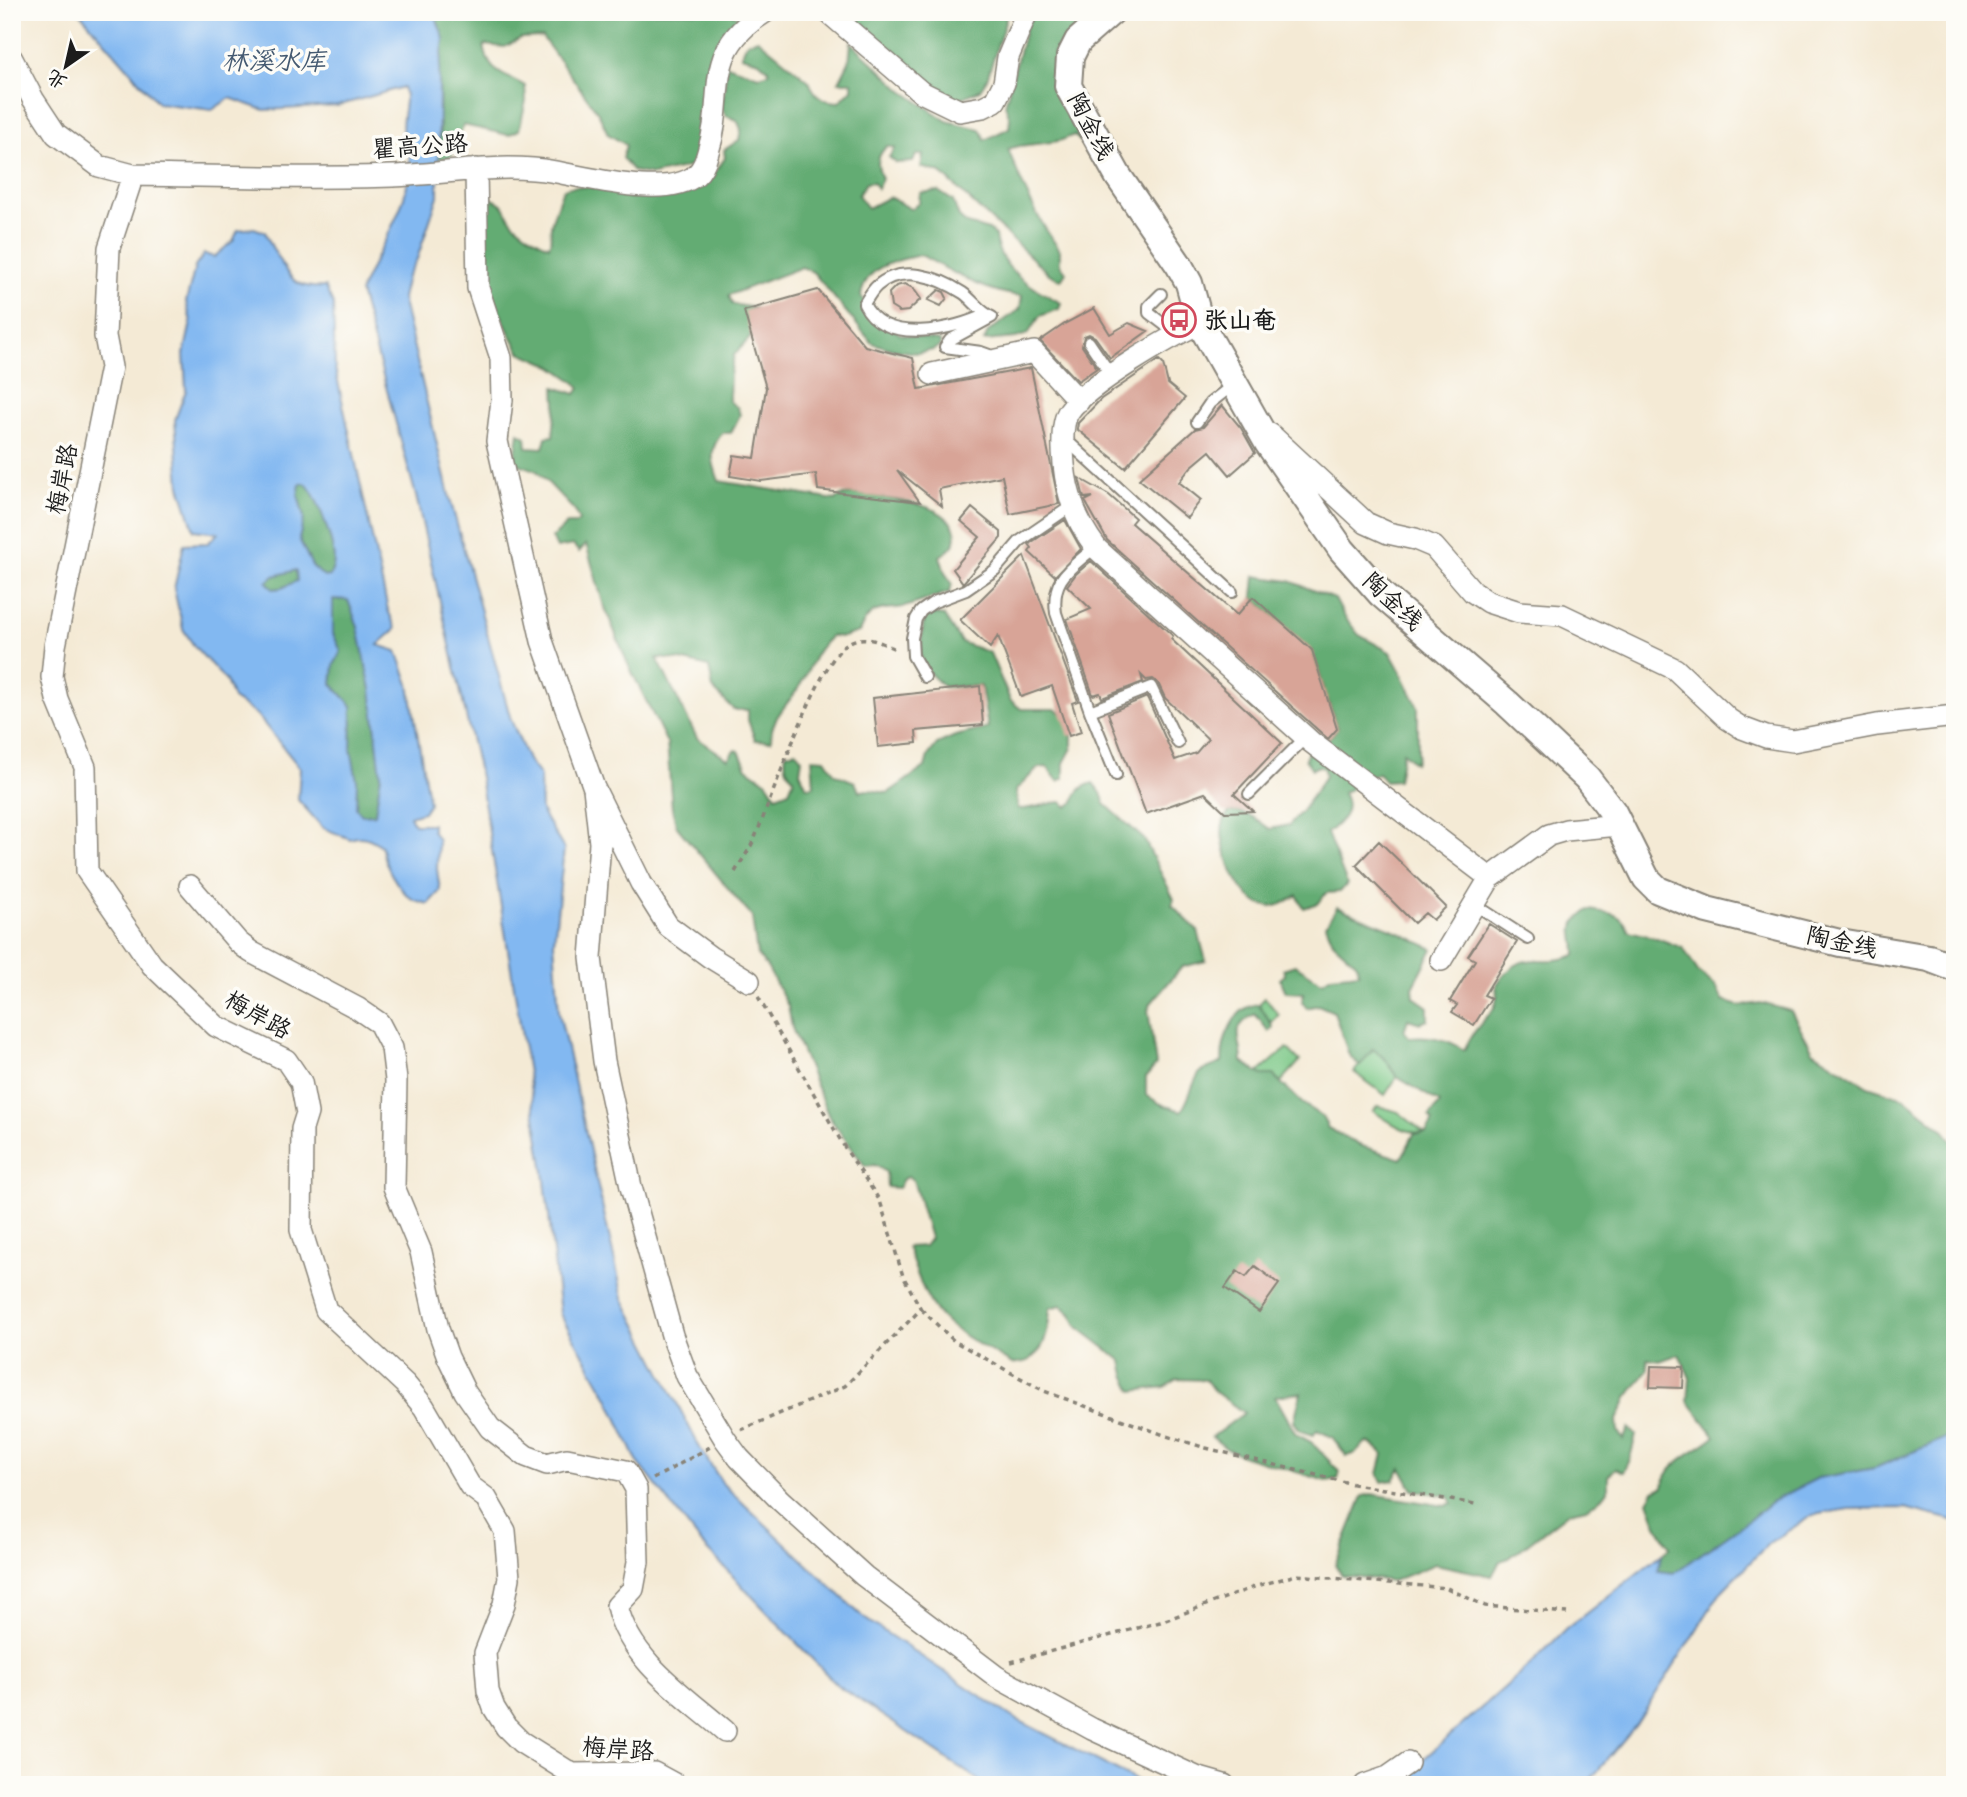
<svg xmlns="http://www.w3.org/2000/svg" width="1967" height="1797" font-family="Sriracha,'LXGW WenKai TC',sans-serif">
  <rect width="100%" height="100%" fill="#fdfcf7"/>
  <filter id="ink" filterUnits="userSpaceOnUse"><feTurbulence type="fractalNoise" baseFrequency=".0143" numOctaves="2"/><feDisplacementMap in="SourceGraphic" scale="14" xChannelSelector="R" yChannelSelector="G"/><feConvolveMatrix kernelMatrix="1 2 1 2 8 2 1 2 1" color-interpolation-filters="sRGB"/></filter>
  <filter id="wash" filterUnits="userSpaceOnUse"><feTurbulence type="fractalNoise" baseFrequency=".00686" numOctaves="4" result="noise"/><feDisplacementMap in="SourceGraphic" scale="28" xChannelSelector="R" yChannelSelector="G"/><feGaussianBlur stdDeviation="1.57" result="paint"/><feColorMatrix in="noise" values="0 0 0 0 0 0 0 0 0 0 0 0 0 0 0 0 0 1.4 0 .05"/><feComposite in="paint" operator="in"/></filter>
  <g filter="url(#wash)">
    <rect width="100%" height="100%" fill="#f4ead5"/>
    <path fill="#7ac786" stroke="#4b7251" stroke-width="2" d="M1265,998L1279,1015L1271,1023L1259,1004Z
      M1287,1048L1300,1061L1281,1082L1273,1075H1262L1258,1073Z
      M1373,1048L1386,1060L1397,1077L1385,1095L1354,1072Z
      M1378,1106L1398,1112L1425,1133C1405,1134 1390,1122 1373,1111Z"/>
    <path fill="#63ac73" stroke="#406448" stroke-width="2" d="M434,12H730L740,19L721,41L709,61L706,137L693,166L653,175L633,171L622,158L626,145L608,134L599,114L542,37L521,38L505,47L484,45C488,74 503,73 525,86L526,101L519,130L508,135L463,125L456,148L450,157L437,159L440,138L439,73L444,39Z
      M846,12H1008L987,79L980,90L958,100L931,88Z
      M1036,12H1084L1087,20L1059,53L1055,49C1047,84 1073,121 1089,150L1074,135C1069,137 1064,140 1058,141C1041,145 1024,143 1008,149C1022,185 1037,220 1060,250V264L1066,272L1061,280L1049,274L941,173L921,167L923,155H916L913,162L896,163L889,157L895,148L887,146C875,157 877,166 882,179L877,189L873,182L866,183L858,195L868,208L889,197L911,209L919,203L920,193L938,191L953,201L959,217L967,224L989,230L995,235C999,271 1033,288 1061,303L1059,309L1040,316L1028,334L1016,338L984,341L988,332L1020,309L1022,296C986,293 952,272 921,255C895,261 866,265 861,296L874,315L900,334L940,341V346L933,350L917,353L894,350L872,343L813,272L802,267L729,295L732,304L760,309L750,338L734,355L730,375L729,401L738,408L740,415L731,433H722C708,450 712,462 719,481L835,500C837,498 841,496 844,495C858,491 918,503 932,509C956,520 967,541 940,556L945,573L952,583L950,592C936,596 922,602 908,606C884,612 872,602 859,632L843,637L831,636C812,654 812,666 799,687C788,705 770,718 771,741L755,740L748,720V710H734L713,689L709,667L680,660L657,658L697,738L728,759L734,750L739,751L747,768L767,782L776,796L789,791L794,779C786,771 784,764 786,753L796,751L802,759L800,772L807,787L814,786L812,758L825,759L835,774L855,782L859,791L869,790L888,793L925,767L928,756L937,744L955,736L988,728L981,686L944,687L924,668L920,653L924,618L932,614L944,616L961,642L990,653L1010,700L1021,709H1055L1067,716L1072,728V748L1064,763V778L1058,781L1047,767L1038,768L1016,790L1018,809C1033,810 1047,802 1062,802L1067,807L1074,802C1077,790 1081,787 1093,783L1101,793L1105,804L1144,839L1174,899L1172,905L1198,931L1206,961L1182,967L1151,1003L1148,1010L1156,1065L1146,1077V1095L1161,1104L1181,1111C1189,1102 1194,1076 1201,1072C1207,1068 1215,1066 1222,1062C1222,1040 1233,1006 1259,1004L1273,1027L1269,1032L1255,1014C1228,1029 1242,1038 1242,1062L1262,1075H1273L1302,1103L1322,1117L1328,1128L1359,1145L1401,1159L1414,1134L1426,1133L1433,1121L1429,1117L1440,1103L1397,1077L1386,1060L1373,1049L1360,1066L1349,1055L1334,1012L1318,1005L1307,1008L1302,1002L1304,993L1286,992L1280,979L1285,975L1283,969L1295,965L1322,982L1331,976L1359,973L1357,964L1333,942L1326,925L1337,907L1394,930L1433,949L1413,987L1414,997L1428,1007V1020L1420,1023L1408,1019L1404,1031L1409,1037C1430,1035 1446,1038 1464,1050C1468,1043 1471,1036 1476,1030C1489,1011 1500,1012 1496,985C1527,943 1538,970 1576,955C1576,930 1565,926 1589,910C1607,913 1621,911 1629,931L1657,938L1683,948L1699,973L1716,986L1723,1001L1740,1006L1761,1003L1791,1011L1813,1051L1868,1086L1904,1098L1943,1129L1955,1144V1434L1875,1468L1818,1478L1771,1502L1748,1521L1674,1573L1657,1571L1662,1554L1670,1547L1657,1525L1648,1501L1654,1491L1663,1487C1666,1461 1697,1452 1715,1436L1688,1401L1690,1378L1679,1354L1660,1361L1647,1359L1648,1370L1627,1398L1617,1420L1618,1431L1623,1440L1629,1428L1636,1435L1629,1462L1624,1472L1616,1468L1608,1476V1491L1597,1502L1586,1508L1569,1512L1509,1558L1500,1561L1492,1576L1435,1564L1393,1581L1342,1575L1335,1565L1363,1496L1371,1494L1445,1506L1452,1503L1449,1496L1413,1490L1401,1468L1394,1480L1382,1482L1378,1474L1383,1454L1371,1443L1366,1442L1356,1453L1347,1456L1332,1437L1317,1430L1313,1435L1300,1431L1294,1421L1301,1393L1275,1396L1296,1434L1311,1442L1340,1472L1338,1479L1326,1481L1244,1456L1227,1449L1212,1437L1244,1413L1214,1391L1206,1380L1178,1379L1165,1387L1133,1391L1125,1375L1122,1361L1078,1327L1071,1314L1061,1305L1050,1308C1049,1325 1047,1350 1029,1360C1025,1363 1017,1363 1012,1364C991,1351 966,1339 947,1323C925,1304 917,1272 907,1247L924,1246L930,1238L913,1180L908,1177L903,1179L898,1188L887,1187L886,1172L875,1165L865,1166L829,1117L792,1028L788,1006L767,967L757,955L752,917L677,827L672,809L667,743L627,662L603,603L586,544L579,552L573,545L557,548L552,538L567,524H575L579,521L575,511L537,471L514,462L519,433L526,437L527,447L543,448L546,437L553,436L556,404L555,387L576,394L580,388L575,382L552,366L520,352L507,328L492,295L484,226L485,202L490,198C512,206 502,213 516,225C525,233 538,241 549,246C552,239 550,234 551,226C551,222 561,193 563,190C571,180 633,194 647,195C657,196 692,192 700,187C711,180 718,168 725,158L724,150L739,140L741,129L737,120L726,116L722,109L727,65L759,76L769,73L768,69L759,61L741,56L747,42L758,39L809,81C815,97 823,101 839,102L852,89V82H839L849,62L851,42L903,91L947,121L980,129L985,140L1009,128L1010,118L1005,105L1026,26Z
      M306,483C317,494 333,542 334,558C334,564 332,570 331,576L324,577L312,566L299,539L304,518L298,495L300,484Z
      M296,570L297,581L282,588L273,589L266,582L274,576Z
      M1255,576L1290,581L1335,599L1344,616L1359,635L1390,652L1401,672L1418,707V755L1415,763L1403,752L1398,780L1385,781L1378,773L1343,793C1353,811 1342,821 1327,833L1347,884L1340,892L1326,893L1319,903L1304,908L1297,895C1288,901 1279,908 1267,906C1241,903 1223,856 1222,832C1222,825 1225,817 1229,812C1247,811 1255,818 1270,829L1289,825L1302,811L1325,776L1324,769L1319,766L1312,769L1305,759L1313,741L1320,734L1327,740L1337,729L1312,651L1253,597Z
      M332,599L348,600L358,627L371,689L381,775L375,814L362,815L356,808L357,781L351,749L352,706L332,684L334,665L341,651L333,634Z"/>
    <path fill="#82b8f1" stroke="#4f6a86" stroke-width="2" fill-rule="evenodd" d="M79,12H434L444,39L439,73L438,196L417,259L407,276L402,298L450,499L511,720L528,760L540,776L541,811L564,849L554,942L559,1012L623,1298L700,1448L723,1484L864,1618L1012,1717L1145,1785H986L837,1685L702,1544L637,1461L608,1398L560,1314L544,1172L480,777L416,496L360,292C378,246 415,203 409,150C408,145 404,141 403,135C399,119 409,103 403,87L337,106L264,110L230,98L212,110L158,103Z
      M254,228L265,232C271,246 283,270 294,280C301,287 316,288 325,287L333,304L335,368L388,610L396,629L378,645L397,651L409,684L429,803L423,812L410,816L414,824H432V830L438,840L437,869L440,891L428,904C422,902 415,901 411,898C397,888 383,863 382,847C372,838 362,834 350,839L323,828L298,800L300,768L257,715L233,699L226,681L194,646L183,629L174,589L184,544L208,543L218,533L194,530L180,486L175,420L186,390L184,354L191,322L186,302L195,267L204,254L214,257L233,241L238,230ZM305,483C317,493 334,544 334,560C334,565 332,571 330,576L324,577L312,566L299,539L304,518L298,495L300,484ZM296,570L297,581L282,588L273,589L267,582L274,576ZM333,599L348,600L358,627L371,689L381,775L375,814L362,815L356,808L357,781L351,749L352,706L332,684L334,665L341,651L333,634Z
      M1955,1434V1521L1905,1508L1849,1509L1813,1515L1769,1543L1720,1593L1636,1725L1586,1785H1394L1531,1664L1566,1629L1662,1554L1658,1571L1674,1573L1748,1521L1771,1502L1818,1478L1875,1468Z"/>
    <g id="blocks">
      <path fill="#d8a497" d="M905,284L913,288L921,299L908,311L899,312L891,307L889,293L896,286Z
        M818,290L865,346L913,358L919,389L1031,368L1059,504L1010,514L1002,476L939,489L942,506L897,470L920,502L818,490L816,474L761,481L730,476L734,455L755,458L766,388L744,311Z
        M939,290L944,292L947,298L941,306L928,300Z
        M1094,308L1110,334L1129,323L1148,331L1110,358L1095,337L1089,334L1084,336L1082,346L1097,368L1078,381L1040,341L1066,323Z
        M1159,360L1163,364L1168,384L1185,398L1125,468L1077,429L1078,423L1101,399Z
        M1222,405L1241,428L1255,453L1230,475L1210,451L1191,467L1179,482L1201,500L1187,518L1139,479L1195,429L1203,427Z
        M1079,478L1109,495L1135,518L1131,523L1237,615L1253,597L1312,650L1337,729L1328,739L1107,540L1085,501L1093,497L1084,498Z
        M972,508L1001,532V538L963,583L953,569L980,537L961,521Z
        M1065,520L1081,549L1055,576L1029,552L1032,548L1029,544Z
        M1024,556L1078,701L1072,703L1081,732L1069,736L1052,686L1021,697L998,636L990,648L960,620Z
        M1091,561L1173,636L1171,639L1282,743L1234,794L1253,811L1225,812L1205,793L1146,814L1108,713L1147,697L1175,760L1196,753L1208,739L1165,698L1158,683L1153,679L1146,680L1141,675L1143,682L1102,698L1100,693L1093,695L1067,619L1091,609L1067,586L1076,574Z
        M980,686L983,725L916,731L917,743L878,747L873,698Z
        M1379,841L1446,907L1433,920L1425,913L1414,923L1356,865Z
        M1489,924L1517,942L1484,995L1491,998L1474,1025L1452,1012L1457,1005L1450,1001L1475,960L1468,956Z
        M1255,1266L1279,1284L1259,1312L1225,1288L1237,1271L1246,1277Z
        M1651,1366L1684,1367L1683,1388L1650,1387Z"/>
    </g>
  </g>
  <g filter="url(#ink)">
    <use href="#blocks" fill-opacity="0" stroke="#888378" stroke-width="2"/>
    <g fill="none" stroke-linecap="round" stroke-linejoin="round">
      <g stroke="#888378" stroke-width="14">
        <path id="service" d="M1161,294L1149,306V313L1178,335
          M986,314C954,330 884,346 864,304C868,298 872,290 877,286C902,264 938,277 963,293C973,300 980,312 992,317L950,340L945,347L981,352L995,357
          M1089,342L1112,376
          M1197,422L1210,403L1234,384
          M1064,438L1232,592
          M1095,547C1071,569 1051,577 1056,613L1090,711L1151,687L1178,743
          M925,677L913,656L912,638L916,619L921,611L934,602L966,590L995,570L1020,541L1073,505
          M1090,711L1116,775
          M1249,794L1306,737
          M1474,904L1528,939"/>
      </g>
      <g stroke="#888378" stroke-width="24">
        <path id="minor" d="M828,12L921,92L960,111L983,107L995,101L1004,83L1008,57L1027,12
          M12,59L33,99L56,134L99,166L133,175C219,176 306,179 393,176C448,174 501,162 556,172C591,178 668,199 696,175C703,169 706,160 708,152C727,94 700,52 765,12
          M476,169L478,288L501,358L502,400L497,441L542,641L594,788L641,883L668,926L710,957L749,981
          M133,175L109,248L105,336L111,367L55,646L52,677L57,699L85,767L87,871L152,965L216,1026L286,1060L301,1082L307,1113L302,1129L301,1230L326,1310L405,1384L424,1407L470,1486L486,1498L505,1531L509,1578L504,1604L485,1653L488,1691L494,1708L506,1727L521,1742L572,1774L654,1773L676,1785
          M1200,323C1170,337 1087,385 1069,411C1058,427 1064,477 1070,496C1075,515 1085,533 1097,549L1311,742L1490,878L1549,835L1566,830L1619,825
          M932,374L1034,352L1079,401
          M1270,434L1366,523L1388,533L1415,539L1434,547L1473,592L1488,602L1519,612L1562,615L1675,669L1728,719L1742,728L1766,737L1793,741L1877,725L1955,716
          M594,788L600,843L591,958L604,1061L631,1187L672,1335L687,1376L725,1439L739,1458L780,1500L864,1576L997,1677L1092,1729L1196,1777L1224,1785
          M190,886L238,942L251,952L357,1008L379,1023L392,1048L396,1080L394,1187L421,1252L438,1329L448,1357L465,1392L490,1428L526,1456L547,1464L567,1459L626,1471L636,1489L638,1562L633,1589L617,1606C630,1661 685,1696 725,1731
          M1441,960L1490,878
          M1365,1785L1388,1777L1408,1763"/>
      </g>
      <g stroke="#888378" stroke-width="30">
        <path id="tertiary" d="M1111,12L1078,41L1070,57L1068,86L1118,176L1179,265L1189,283L1200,323L1268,443L1342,550L1381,594L1507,703L1587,778L1613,812L1646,878L1658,890L1707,910L1840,943L1929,958L1955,968"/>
      </g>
      <path stroke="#888378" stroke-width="3.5" stroke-dasharray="5 5" stroke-linecap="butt" d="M735,872C742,860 751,848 756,835C772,798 819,659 848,643C865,633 881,643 898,650
        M921,1309L954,1341L1044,1391L1167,1436L1206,1448L1353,1484L1475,1504
        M741,1430L845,1386L921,1309L903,1276L880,1201L845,1148L757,995
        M653,1479L710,1447
        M1011,1662L1160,1622L1257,1586L1296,1575L1447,1588L1485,1606L1567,1613"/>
      <use href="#service" stroke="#fff" stroke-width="10"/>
      <use href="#minor" stroke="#fff" stroke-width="21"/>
      <use href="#tertiary" stroke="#fff" stroke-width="26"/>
    </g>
  </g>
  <defs>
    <g id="bus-ring" transform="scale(1.75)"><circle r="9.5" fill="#fdfcf7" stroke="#d1495b" stroke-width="1.5"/><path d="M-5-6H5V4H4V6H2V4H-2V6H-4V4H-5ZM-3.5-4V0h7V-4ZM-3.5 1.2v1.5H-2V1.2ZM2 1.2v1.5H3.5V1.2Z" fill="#d1495b"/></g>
  </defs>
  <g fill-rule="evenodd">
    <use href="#bus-ring" x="1179" y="320"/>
  </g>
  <g text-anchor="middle" stroke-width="7" stroke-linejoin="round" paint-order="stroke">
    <g font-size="24" fill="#1c1c1c" stroke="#fdfcf7">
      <text transform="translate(1091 126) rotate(62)" y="8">陶金线</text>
      <text transform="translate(420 146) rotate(-4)" y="8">瞿高公路</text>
      <text transform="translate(62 479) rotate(-79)" y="8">梅岸路</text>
      <text transform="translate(1393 601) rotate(43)" y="8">陶金线</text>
      <text transform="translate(1842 942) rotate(12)" y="8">陶金线</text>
      <text transform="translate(258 1015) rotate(29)" y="8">梅岸路</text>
      <text transform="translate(618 1749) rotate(4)" y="8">梅岸路</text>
    </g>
    <g font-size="24" font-weight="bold" fill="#1c1c1c" stroke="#fdfcf7" text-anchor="start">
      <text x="1204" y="328">张山奄</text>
    </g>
    <g font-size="26" font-style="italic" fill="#455a71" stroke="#fdfcf7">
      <text x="274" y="69">林溪水库</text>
    </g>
  </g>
  <rect width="1967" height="1797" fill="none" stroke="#fdfcf7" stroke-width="42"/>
  <g transform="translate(66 66) rotate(214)" stroke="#fdfcf7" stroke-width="5" paint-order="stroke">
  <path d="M0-5L12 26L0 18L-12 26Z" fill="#1c1c1c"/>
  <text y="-10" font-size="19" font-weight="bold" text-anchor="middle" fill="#1c1c1c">北</text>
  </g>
</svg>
